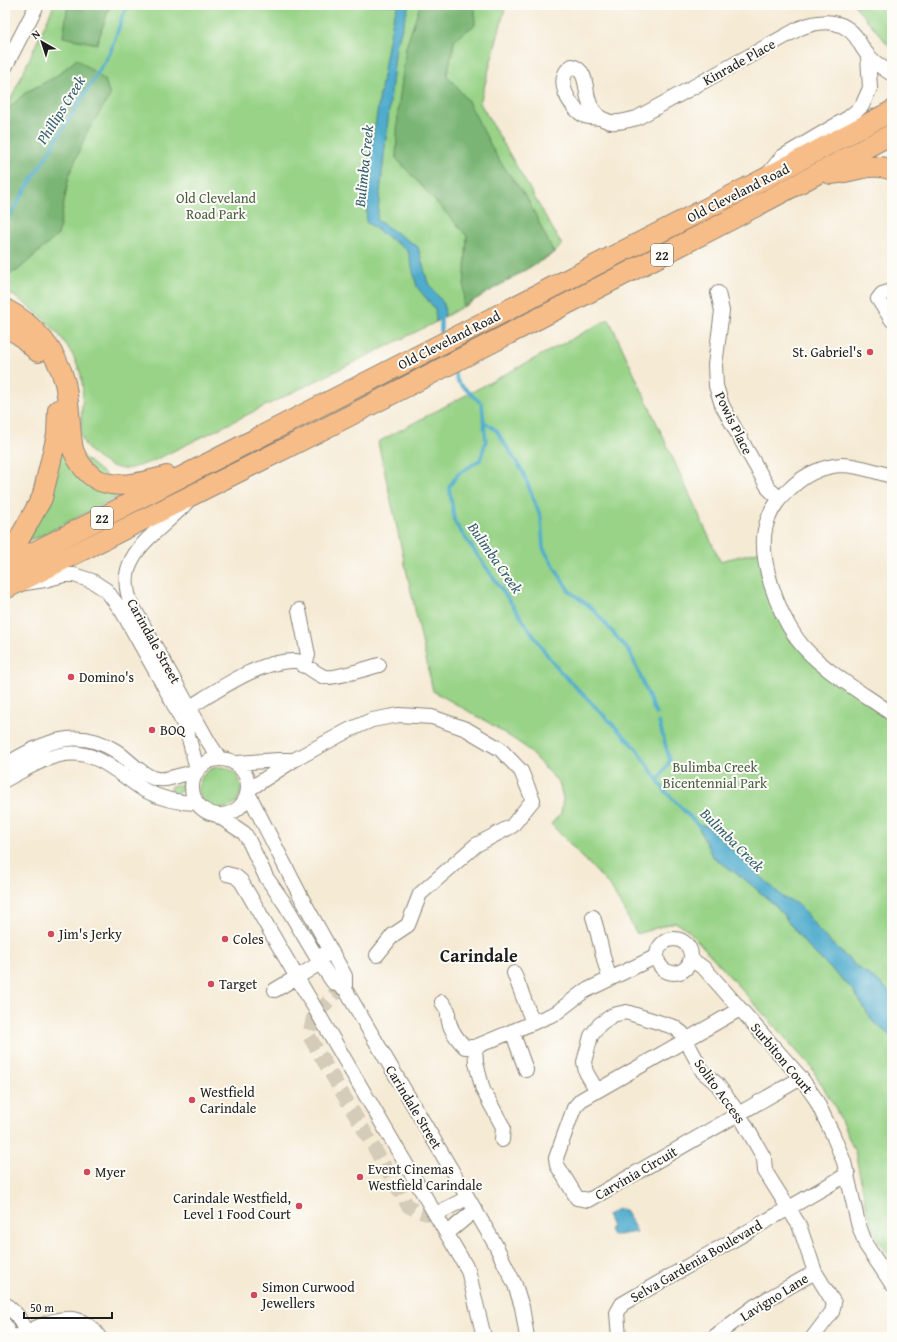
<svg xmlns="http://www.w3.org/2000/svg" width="897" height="1342" font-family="'Gentium Book Plus',serif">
  <rect width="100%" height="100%" fill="#fdfcf7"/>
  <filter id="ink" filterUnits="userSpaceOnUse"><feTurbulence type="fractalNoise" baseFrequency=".025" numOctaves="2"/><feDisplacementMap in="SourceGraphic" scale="8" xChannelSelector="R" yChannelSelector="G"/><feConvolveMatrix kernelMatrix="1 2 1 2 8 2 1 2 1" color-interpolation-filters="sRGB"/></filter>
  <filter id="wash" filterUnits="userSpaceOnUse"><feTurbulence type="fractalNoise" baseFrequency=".012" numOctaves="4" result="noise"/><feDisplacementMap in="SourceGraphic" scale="16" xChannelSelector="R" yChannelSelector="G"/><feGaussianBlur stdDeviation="0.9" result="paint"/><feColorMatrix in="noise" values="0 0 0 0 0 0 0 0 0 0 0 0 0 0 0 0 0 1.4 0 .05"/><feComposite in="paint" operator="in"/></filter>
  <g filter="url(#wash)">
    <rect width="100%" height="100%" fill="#f5ead4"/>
    <path fill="#98d387" stroke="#5a7852" d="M54,5H506L480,103L562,245L554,253L436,322L151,462C143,464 132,469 124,469C107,468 81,450 81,432C80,411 86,392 80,372C67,334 37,311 5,290V112Z
      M855,5H892V49L855,6Z
      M609,319L720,561L765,550L798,640L892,714V1259L878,1240L867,1210L855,1152L835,1107L811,1067L687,929L675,922L637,934L610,886L551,824L561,813L563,798L559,783L524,746L489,723L433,691L378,442Z
      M59,445H68L127,492L39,537L27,540Z
      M199 788a21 21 0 1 1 42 0a21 21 0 1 1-42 0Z
      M185,784V789L171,796V786Z"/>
    <path fill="#7ab574" stroke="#4b6848" d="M68,5H110L97,44L63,37Z
      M420,5H475V25L455,39L447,75L468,101L497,157L528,200L554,253L463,307L467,236L396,158L398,111L406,47Z
      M77,59L105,80L110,96L87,132L69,176L58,235L17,271L5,275V112L26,92L55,77Z"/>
    <path fill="#4faccd" stroke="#366474" d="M398,5H409L396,47L377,220L418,247L428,283L444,304L445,316L436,322L435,309L417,287L408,251L366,222L371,151L386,57L393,19Z
      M697,824L707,826L784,898L798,904L823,935L856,966L883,985L892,996V1037L873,1022L853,990L807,946L777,907L748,882L712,856Z
      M618,1209L625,1210L637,1232L612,1236L609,1229L612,1227L607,1215Z"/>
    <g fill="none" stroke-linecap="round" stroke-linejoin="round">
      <path stroke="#4faccd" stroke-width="3.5" d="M5,223L110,53L123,15L128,5
        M441,314V336
        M454,370L458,382L482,404L486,441L480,460L458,474L449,487L455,523L548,656L561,672L636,748L665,791L700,827
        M483,421L496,430L523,472L541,518L543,548L569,591L593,609L631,654L656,714
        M658,781L670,761L659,722"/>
    </g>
  </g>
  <g filter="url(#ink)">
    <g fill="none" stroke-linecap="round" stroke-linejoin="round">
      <path stroke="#d4cbb8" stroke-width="14" stroke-dasharray="14 7" stroke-linecap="butt" d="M345,989L335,994L313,1018L309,1036L408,1206C419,1212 428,1217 440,1212"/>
      <g stroke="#888378" stroke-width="16">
        <path id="minor" d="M5,67L37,5
          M600,118C597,114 592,109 590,104C584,91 589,71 572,66C553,78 569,108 585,116C590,118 596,117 600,118C604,119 608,122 612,122C620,123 629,120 637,118L800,28C820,20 842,18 856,37C860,43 863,50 868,55C874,63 884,69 892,74
          M768,174L782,157L848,118L862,106L870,88L868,56
          M892,291L882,294L878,299L892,320
          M718,293L722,311L715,365L716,386L722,405L745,447L769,489L779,498
          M892,476C876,472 858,465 842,465C824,466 806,474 793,486C780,497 771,508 766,525C757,558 778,612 797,639C818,668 863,693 892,714
          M188,501C160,533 108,556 133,607L208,741L219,758
          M25,583L45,580L64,575H74L92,581L106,590L122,611L169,695L187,731L197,769
          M299,610L308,655L304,666
          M182,712C214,693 259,659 296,661C304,662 316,675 325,677C333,679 369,668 379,665
          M192 787a28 28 0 1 1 56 0a28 28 0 1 1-56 0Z
          M237,763L278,760H294
          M5,765C41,744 76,725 116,751C128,759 139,773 153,778C168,783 180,772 194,774
          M5,780C22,771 41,759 60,755C95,747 117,773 144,790C161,799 177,803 196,803
          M248,790L294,760L349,730L372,720L399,715L432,717L466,729L500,749L521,771L533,800L512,826L476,845L420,894L408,925L393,935L377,955
          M248,793L301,897L345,976V989L495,1244L515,1285L522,1307L527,1337
          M217,815L244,833L248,839L266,877L285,904L320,963L333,982L345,989
          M227,874L235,876L241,881L316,1010
          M593,917C600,937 602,958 610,979
          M657 956a17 17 0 1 1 34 0a17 17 0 1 1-34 0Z
          M691,959L705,969L801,1078L815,1098L833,1135L844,1162L858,1223L866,1245L892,1284
          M304,973L320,963L324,954
          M514,973L533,1023
          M275,990L297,977
          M442,1002L448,1011C447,1024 455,1037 465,1047H475L556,1013L583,992L657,956
          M740,1009L581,1100L574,1108L556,1158L557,1165L577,1198L589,1200L801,1078
          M512,1031L526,1070
          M475,1047L476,1063L483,1090L503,1127L502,1140
          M352,1072L468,1270L484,1337
          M597,1091L586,1072L584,1062L591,1036L600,1024L613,1015L626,1012L674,1027L682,1033L703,1072L717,1084L739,1114L764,1158L765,1171L799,1225L815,1272L834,1303L832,1312L813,1337
          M440,1212L467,1198
          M450,1231L475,1210
          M5,1304L17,1315L29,1337
          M5,1325L10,1337
          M15,1337C44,1325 75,1303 99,1337
          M44,1337L66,1330L83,1337
          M619,1337L617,1313L622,1304L848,1174
          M714,1337L755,1306L815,1272"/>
      </g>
      <g stroke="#888378" stroke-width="22">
        <path id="highway" d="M831,174C852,173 871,161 892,170
          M5,309C34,324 57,351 65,383C70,405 69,428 73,450C93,497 128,486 167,476
          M5,326L21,336L38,352
          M5,564L42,498L57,435L58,410
          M5,567L762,180L892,111
          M5,589L316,433L732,219L892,134"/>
      </g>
      <use href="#minor" stroke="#fff" stroke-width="14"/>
      <use href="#highway" stroke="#f7bd88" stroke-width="20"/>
      <g stroke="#888378" stroke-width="16" stroke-linecap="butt">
        <path id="minor-bridge" d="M316,1010L352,1072"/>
      </g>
      <use href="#minor-bridge" stroke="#fff" stroke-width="14"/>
    </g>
  </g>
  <g fill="#d1495b" stroke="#fdfcf7" stroke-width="1.5">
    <circle cx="870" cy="352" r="4"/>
    <circle cx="71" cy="677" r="4"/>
    <circle cx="152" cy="730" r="4"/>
    <circle cx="51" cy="934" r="4"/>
    <circle cx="225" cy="939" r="4"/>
    <circle cx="211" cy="984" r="4"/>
    <circle cx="192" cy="1100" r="4"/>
    <circle cx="87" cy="1172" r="4"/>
    <circle cx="360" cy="1177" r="4"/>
    <circle cx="299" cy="1206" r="4"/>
    <circle cx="254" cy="1295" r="4"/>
  </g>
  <g text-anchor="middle" stroke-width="4" stroke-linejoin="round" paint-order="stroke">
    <g fill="#fdfcf7" stroke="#605f5e" stroke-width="1">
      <rect x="651" y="244" width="22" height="22" rx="3"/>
      <rect x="91" y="507" width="22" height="22" rx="3"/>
    </g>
    <g font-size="13" font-weight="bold" fill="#1c1c1c">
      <text x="662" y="260">22</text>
      <text x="102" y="523">22</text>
    </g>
    <g font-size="14" fill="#1c1c1c" stroke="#fdfcf7">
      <text transform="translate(739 62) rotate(-29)" y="5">Kinrade Place</text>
      <text transform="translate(738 193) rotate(-27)" y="5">Old Cleveland Road</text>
      <text transform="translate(449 340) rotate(-27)" y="5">Old Cleveland Road</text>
      <text transform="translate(734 423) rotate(64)" y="5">Powis Place</text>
      <text transform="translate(154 641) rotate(61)" y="5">Carindale Street</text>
      <text transform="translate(782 1058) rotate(50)" y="5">Surbiton Court</text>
      <text transform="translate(720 1091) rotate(54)" y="5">Solito Access</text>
      <text transform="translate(414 1107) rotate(59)" y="5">Carindale Street</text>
      <text transform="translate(636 1173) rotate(-30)" y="5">Carvinia Circuit</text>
      <text transform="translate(696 1261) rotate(-30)" y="5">Selva Gardenia Boulevard</text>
      <text transform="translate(774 1297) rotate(-32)" y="5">Lavigno Lane</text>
    </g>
    <g font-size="14" fill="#475c41" stroke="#fdfcf7">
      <text x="216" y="203">Old Cleveland<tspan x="216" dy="16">Road Park</tspan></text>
      <text x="715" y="772">Bulimba Creek<tspan x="715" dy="16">Bicentennial Park</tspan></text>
    </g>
    <g font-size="14" fill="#1c1c1c" stroke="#fdfcf7" text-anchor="start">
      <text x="862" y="357" text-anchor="end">St. Gabriel's</text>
      <text x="79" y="682">Domino's</text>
      <text x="160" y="735">BOQ</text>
      <text x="59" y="939">Jim's Jerky</text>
      <text x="233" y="944">Coles</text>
      <text x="219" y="989">Target</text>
      <text x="200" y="1097">Westfield<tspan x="200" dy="16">Carindale</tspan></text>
      <text x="368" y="1174">Event Cinemas<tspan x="368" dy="16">Westfield Carindale</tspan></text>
      <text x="95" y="1177">Myer</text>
      <text x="291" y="1203" text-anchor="end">Carindale Westfield,<tspan x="291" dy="16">Level 1 Food Court</tspan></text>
      <text x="262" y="1292">Simon Curwood<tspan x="262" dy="16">Jewellers</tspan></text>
    </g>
    <g font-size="15" font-style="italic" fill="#335d6c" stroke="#fdfcf7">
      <text transform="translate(61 110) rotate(-58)" y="5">Phillips Creek</text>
      <text transform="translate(364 166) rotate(-84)" y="5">Bulimba Creek</text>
      <text transform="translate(495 558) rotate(55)" y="5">Bulimba Creek</text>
      <text transform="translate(732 840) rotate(45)" y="5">Bulimba Creek</text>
    </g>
    <g font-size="18" font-weight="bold" fill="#1c1c1c" stroke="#fdfcf7">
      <text x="479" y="962">Carindale</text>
    </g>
  </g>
  <rect width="897" height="1342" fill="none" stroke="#fdfcf7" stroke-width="20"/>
  <g transform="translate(42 42) rotate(321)" stroke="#fdfcf7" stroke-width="3" paint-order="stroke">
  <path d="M0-3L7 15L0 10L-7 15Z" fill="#1c1c1c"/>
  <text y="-6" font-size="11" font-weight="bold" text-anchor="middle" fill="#1c1c1c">N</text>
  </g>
  <path d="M24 1312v6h88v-6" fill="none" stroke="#1c1c1c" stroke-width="2"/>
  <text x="30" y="1312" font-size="12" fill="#1c1c1c" stroke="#fdfcf7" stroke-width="3" paint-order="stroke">50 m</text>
</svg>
